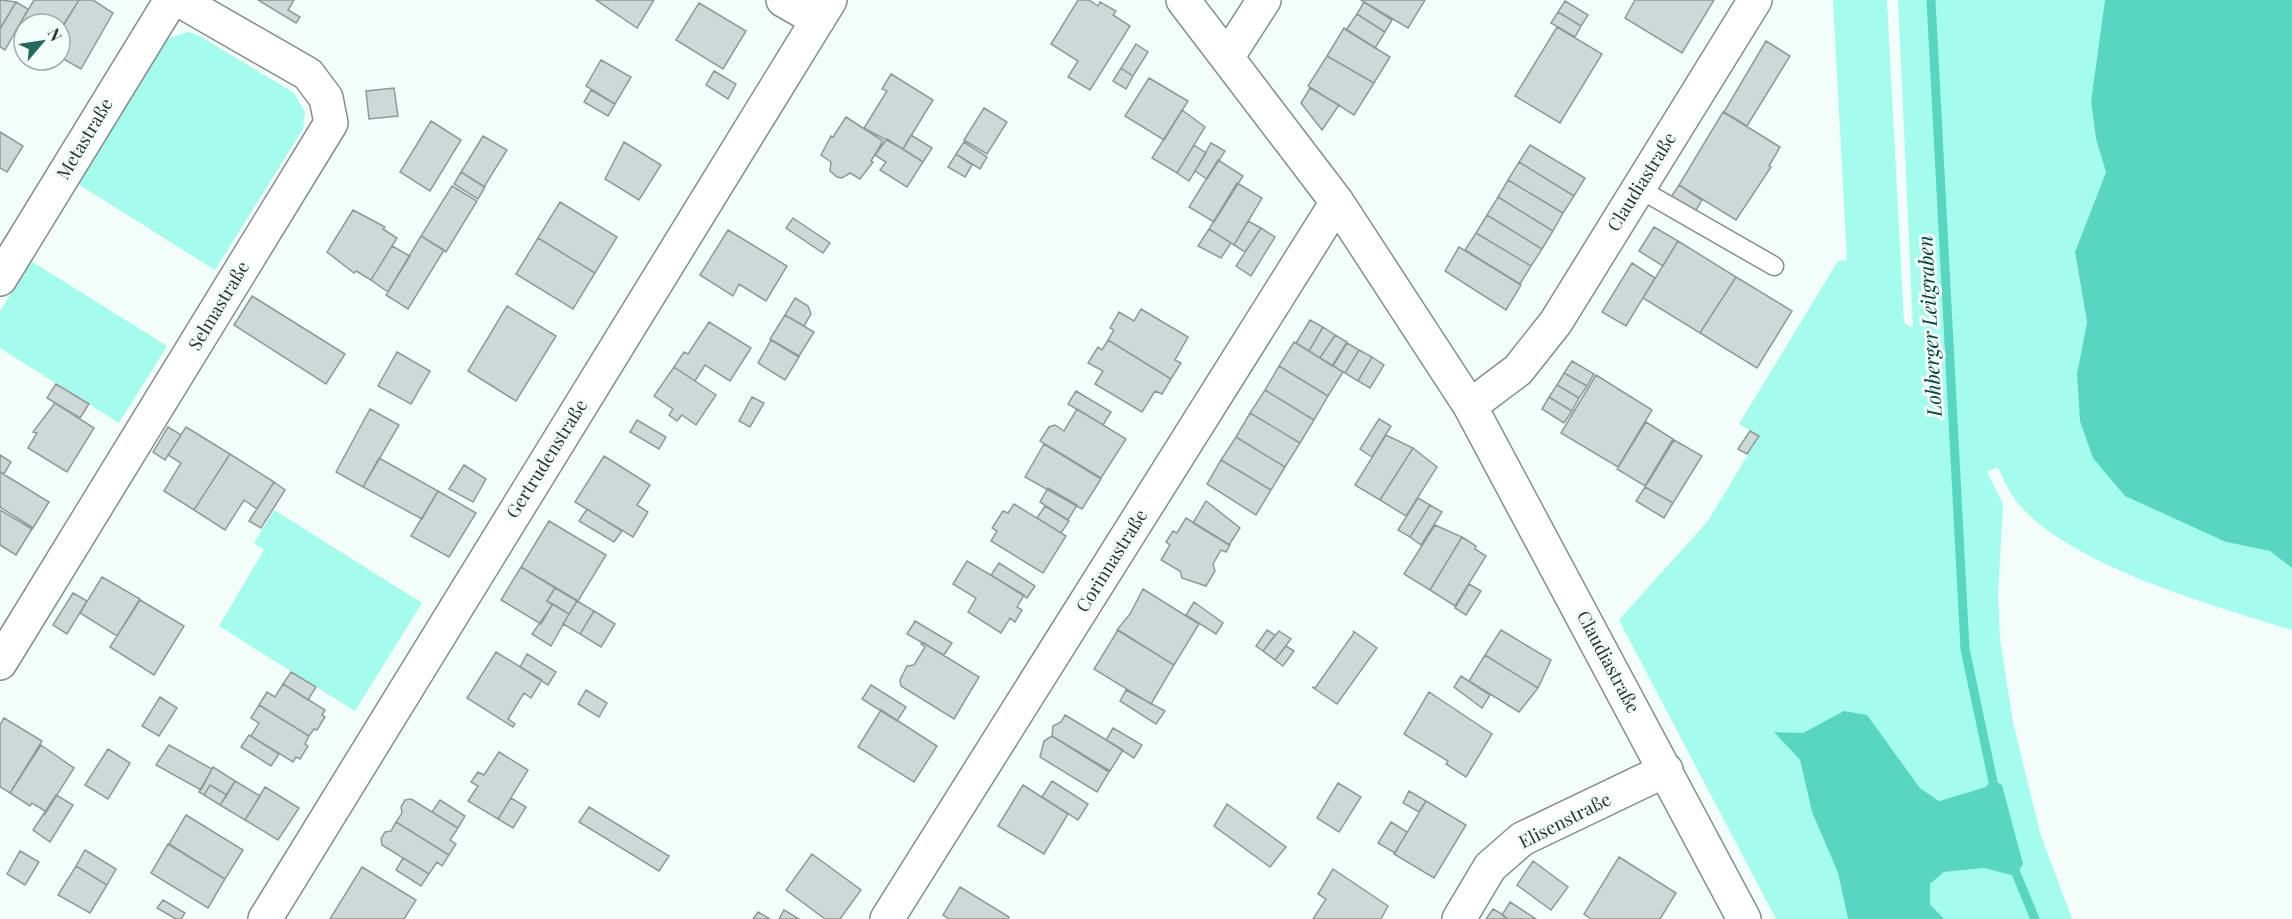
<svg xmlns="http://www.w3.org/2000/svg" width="2292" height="919" font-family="'Playfair Display',serif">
  <rect width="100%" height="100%" fill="#f3fefb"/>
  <path fill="#a4fdec" d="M1833,0H1887L1904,323L1913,328L1898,0H2105L2091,101L2096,139L2106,172L2075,252L2087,322L2077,374L2226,542L2270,551L2292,568V630C2216,606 2053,562 2010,492C2005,484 2002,475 1998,467L1987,472L2003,504L1998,595L2000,639L2013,722L2040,833L2072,919H1944L1930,904V884L1944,872L1984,868L1997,871L1986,787L1939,801L1920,788L1867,716L1844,711L1803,734L1775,733L1800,760L1812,812L1838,873L1848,919H1776L1619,620L1708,521L1759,436L1739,424L1838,261L1847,260Z
    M188,32L198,35L294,93L305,112L303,129L215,270L78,184L162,46L169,38Z
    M31,261L167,346L119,423L0,348V311Z
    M274,510L422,603L355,711L219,626L264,550L254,543Z"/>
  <path fill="#59d6c2" d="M2105,0H2292V568L2270,551L2226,542L2125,496L2093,458L2080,421L2077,374L2087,322L2075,252L2106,172L2096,139L2091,101Z
    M1844,711L1867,715L1920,788L1939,801L1986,787L1992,779L2002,785L2023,864L2015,876L1984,868L1944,872L1930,884V904L1944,919H1848L1838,873L1812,812L1800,760L1774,732L1803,733Z"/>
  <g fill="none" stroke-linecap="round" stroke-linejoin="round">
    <path stroke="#59d6c2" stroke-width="9" d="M1931,0L1965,649L1995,791
      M2013,866L2035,919"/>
  </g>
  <path fill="#ced8d6" stroke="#8f9997" stroke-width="1.5" d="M1,0L16,2L0,29V1Z
    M34,0H79L60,30V24H24V35L16,30Z
    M79,0H93L113,13L81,69L60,57V31Z
    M258,0H294L288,10L300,17L296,23Z
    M596,0H654L637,28Z
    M1078,0H1089L1098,6L1100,2L1116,11L1113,15L1130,26L1090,90L1068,77L1078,61L1051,44Z
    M1361,0H1425L1408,28Z
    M1635,0H1714L1682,53L1625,18Z
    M1565,1L1588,15L1581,26L1558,12Z
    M16,2L28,9L5,50L0,47V29Z
    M1364,2L1392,20L1385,32L1357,14Z
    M699,3L746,31L723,69L676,40Z
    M1558,12L1581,26L1575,37L1551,23Z
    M1357,14L1385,32L1375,48L1346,30Z
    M1557,27L1602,54L1560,123L1515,96Z
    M1344,28L1390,57L1374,83L1327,56Z
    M1766,41L1790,56L1747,126L1724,112Z
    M1136,44L1148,52L1133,76L1121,68Z
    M1327,56L1374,83L1354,115L1308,86Z
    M601,60L631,77L615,104L586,86Z
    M1121,68L1133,76L1126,89L1113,81Z
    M714,71L736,84L728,99L706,85Z
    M891,74L933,100L903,149L864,128L887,91L882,89Z
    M1149,78L1188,101L1164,140L1125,116Z
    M394,88L398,116L369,119L366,91Z
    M1310,88L1339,105L1322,130L1301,103Z
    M591,90L615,104L608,116L584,102Z
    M984,108L1007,122L987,154L964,140Z
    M1182,110L1205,127L1177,173L1152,158Z
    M1723,112L1780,147L1769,166L1771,167L1736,220L1679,185Z
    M846,117L883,141L871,161L873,162L860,179L850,173L842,178L837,177L830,171L831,162L821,155L831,136L833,137Z
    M431,121L461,140L430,191L400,172Z
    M0,132L23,146L7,172L0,168Z
    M911,135L932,148L923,162L903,149Z
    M483,136L507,150L484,187L461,172Z
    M887,139L923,162L907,187L880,170L886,162L875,155Z
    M624,142L661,165L639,200L605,179Z
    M964,142L987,157L980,169L956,154Z
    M1211,143L1225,151L1207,179L1195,171Z
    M1194,145L1206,153L1189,181L1177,173Z
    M1530,145L1585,178L1574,196L1519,162Z
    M956,154L972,165L965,177L948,167Z
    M1218,160L1243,176L1214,222L1189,207Z
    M1519,162L1574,196L1563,213L1508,180Z
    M461,172L485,187L478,199L454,184Z
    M1508,180L1563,213L1553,231L1498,197Z
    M1237,183L1262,198L1234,245L1209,229Z
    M1679,185L1702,200L1695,212L1671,197Z
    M452,186L477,201L446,252L421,236Z
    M1498,197L1553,231L1542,249L1487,215Z
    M560,202L617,237L595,273L538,238Z
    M353,210L385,227L383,229L397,238L371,280L356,271L354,273L327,252Z
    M1487,215L1542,249L1531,266L1476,233Z
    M793,218L830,243L823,253L786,228Z
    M1248,221L1261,228L1245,252L1234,245Z
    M1654,227L1678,241L1663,266L1639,251Z
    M1261,228L1275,237L1251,276L1236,266Z
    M1209,229L1231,243L1221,258L1198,246Z
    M728,230L787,266L766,301L739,284L733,296L700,275Z
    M1476,233L1531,266L1520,284L1465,250Z
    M421,236L444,250L408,309L386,295Z
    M538,238L595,273L573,309L516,274Z
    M1678,241L1736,277L1700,333L1643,298Z
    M392,246L410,256L388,292L371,280Z
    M1459,247L1521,285L1506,310L1445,271Z
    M1632,263L1655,278L1626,326L1602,312Z
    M1736,277L1792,311L1757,368L1700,333Z
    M252,296L345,354L326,384L234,325Z
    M795,298L808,306L811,314L804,326L785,315Z
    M507,306L556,336L516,401L468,371Z
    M1141,309L1188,337L1175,360L1181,363L1171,379L1108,340L1114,330L1110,328L1119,312L1134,321Z
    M785,315L814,332L799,356L770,339Z
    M1310,320L1323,327L1309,351L1296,343Z
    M709,322L751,348L730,381L705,365L695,381L674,367L684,352L688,354Z
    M1323,327L1335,335L1320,358L1309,351Z
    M1335,335L1347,342L1332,366L1320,358Z
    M771,340L799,357L785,380L758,363Z
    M1108,340L1171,379L1162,394L1155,391L1142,412L1095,384L1103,371L1088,363L1098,347L1102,350Z
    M1294,342L1343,372L1328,396L1279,366Z
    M1347,343L1359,350L1345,373L1333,366Z
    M1359,350L1372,357L1358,381L1345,373Z
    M397,352L430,371L411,404L378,386Z
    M1372,357L1384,365L1370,388L1358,381Z
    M1572,361L1594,374L1587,386L1564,373Z
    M1279,366L1328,396L1314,420L1265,390Z
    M674,367L716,395L696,425L682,415L677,421L669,415L673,409L654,396Z
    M1564,373L1587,386L1579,398L1557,385Z
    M1596,375L1652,410L1618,467L1561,433Z
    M56,384L89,404L80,418L47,398Z
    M1557,385L1579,398L1572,411L1549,397Z
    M1265,390L1314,420L1300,443L1250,413Z
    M1076,391L1111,412L1103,425L1068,404Z
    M752,397L764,403L750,427L739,421Z
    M1549,397L1572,411L1564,423L1542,409Z
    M55,403L94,428L67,472L28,448L37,433L33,432Z
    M370,409L399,425L363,487L336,472Z
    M1077,409L1126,439L1101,478L1040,441L1049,427L1055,425L1064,431Z
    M1250,413L1300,443L1285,467L1236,437Z
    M1379,419L1391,426L1372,457L1360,449Z
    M637,420L666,437L659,449L630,432Z
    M1646,422L1673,439L1645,486L1617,469Z
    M168,427L181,435L165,460L153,452Z
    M186,427L230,454L194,510L164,491L181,463L168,455Z
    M1750,431L1759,436L1747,454L1738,449Z
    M1386,435L1413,448L1380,500L1355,485Z
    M1236,437L1285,467L1271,490L1221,460Z
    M1674,440L1702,456L1673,503L1645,487Z
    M1044,444L1101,479L1082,509L1025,477Z
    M1413,448L1437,467L1406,516L1380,500Z
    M230,454L274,482L257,509L244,500L225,530L194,510Z
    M0,455L11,462L4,474L0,472Z
    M604,456L650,485L637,505L648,512L633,537L575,502Z
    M379,458L438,491L422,519L363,487Z
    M1221,460L1271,490L1256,515L1207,484Z
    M464,465L486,479L473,502L449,489Z
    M0,472L49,502L33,528L0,507Z
    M274,482L285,490L261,528L249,521Z
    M1645,487L1673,503L1664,518L1636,501Z
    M1048,488L1077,505L1068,520L1040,502Z
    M438,491L476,513L449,557L411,536Z
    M1418,498L1430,505L1410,537L1398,530Z
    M1206,501L1240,528L1229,545L1193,523Z
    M1014,504L1066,536L1043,573L991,541L997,531L992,528L1003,511L1008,513Z
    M1430,505L1442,512L1421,545L1410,537Z
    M1045,506L1069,521L1061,533L1037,518Z
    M587,509L622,531L614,542L579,521Z
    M0,510L32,529L16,555L0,545Z
    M1186,518L1230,545L1226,552L1221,550L1213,564L1215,571L1206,586L1182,578L1180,571L1161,560L1170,545L1166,542L1173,531L1177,533Z
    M549,521L606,555L578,601L521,567Z
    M1435,525L1462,537L1430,590L1404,574Z
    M1462,537L1476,546L1475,549L1486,556L1455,606L1430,590Z
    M967,561L1024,595L1017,607L1022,610L1015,622L1010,618L1001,633L968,612L976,598L953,584Z
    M999,563L1035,586L1027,598L991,575Z
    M521,567L555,588L547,601L552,605L541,624L501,600Z
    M102,577L140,599L117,636L80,613Z
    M1469,584L1481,591L1466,615L1455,608Z
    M555,588L577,601L569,614L547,601Z
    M1143,589L1199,624L1174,665L1117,630L1130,614Z
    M73,593L87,601L67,634L53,625Z
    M140,600L184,626L154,675L110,647Z
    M577,601L594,611L580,634L563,624Z
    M1194,602L1223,623L1216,634L1186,615Z
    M553,604L569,614L551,646L532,634Z
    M594,611L615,624L601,647L580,634Z
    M915,621L952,643L944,655L907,634Z
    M1118,630L1174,665L1151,704L1094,669Z
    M1267,630L1275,635L1263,651L1256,646Z
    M1501,630L1551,660L1538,688L1485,655Z
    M1279,631L1291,639L1275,660L1263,651Z
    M1353,631L1377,648L1337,704L1312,687L1315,688L1354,633Z
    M922,642L979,677L954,719L901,686L900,680L907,666L914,665L925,647L921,644Z
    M1286,646L1294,651L1283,666L1275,660Z
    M496,652L542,680L531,698L524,693L508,719L515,724L513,727L467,698Z
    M527,654L556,672L548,685L520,667Z
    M1485,655L1538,688L1519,712L1469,681Z
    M291,672L316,687L308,700L283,684Z
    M1461,676L1490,695L1482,708L1454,687Z
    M283,684L325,710L322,715L325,717L317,730L314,729L309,736L259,705L267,692L275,697Z
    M871,685L906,707L897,721L862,699Z
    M586,690L607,703L599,717L578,704Z
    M1126,690L1165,711L1156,724L1120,701Z
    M1429,692L1492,734L1466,777L1446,764L1448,761L1404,734Z
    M160,697L177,708L159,736L142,726Z
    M259,705L309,736L305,744L308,746L300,759L296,757L293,762L251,736L259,723L251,718Z
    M881,710L937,746L914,782L858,747Z
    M1065,715L1123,750L1110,771L1052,736L1053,726L1061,722Z
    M4,718L42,741L10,793L0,787V725Z
    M1113,728L1142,745L1134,758L1106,740Z
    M249,735L279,754L271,766L241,747Z
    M1052,736L1109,772L1097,792L1040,757L1044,741Z
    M41,745L74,768L45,814V811L32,803L30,806L10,793Z
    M169,745L212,769L201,790L156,765Z
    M108,749L130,763L108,799L85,785Z
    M499,752L528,770L498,819L468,801L478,786L471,782L478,772L484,775Z
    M213,767L235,781L227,795L210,785L204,795L199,792Z
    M235,781L260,796L245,820L220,805Z
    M1052,781L1088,804L1078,820L1042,797Z
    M1338,783L1361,797L1339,832L1317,818Z
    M210,785L227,795L220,805L204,795Z
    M1023,785L1068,814L1044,854L998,826Z
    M265,787L299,808L278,840L245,820Z
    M1409,791L1426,801L1419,812L1403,803Z
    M56,795L73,805L50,842L33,830Z
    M511,798L526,807L513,828L498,819Z
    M411,799L458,828L450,840L456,844L449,855L396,822L402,813L401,807L405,800Z
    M440,800L465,816L458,828L432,812Z
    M1426,801L1466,825L1434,878L1394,854Z
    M1227,804L1286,847L1270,867L1214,826Z
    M589,807L669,856L659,871L579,822Z
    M186,815L243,850L225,879L169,844Z
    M396,822L449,855L442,866L437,862L429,874L382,845L381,839L385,832L391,831Z
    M1391,822L1407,832L1395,853L1378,843Z
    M168,844L225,879L208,908L151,873Z
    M85,850L116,869L107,885L76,866Z
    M20,851L39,862L25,885L7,874Z
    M812,854L861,890L840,919H825L786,890Z
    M1619,857L1676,893L1660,919H1591L1584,914Z
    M403,858L429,874L421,886L396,870Z
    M1533,861L1568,887L1551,910L1517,885Z
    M76,866L107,885L90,913L58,895Z
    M362,867L416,900L404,919H330Z
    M1333,869L1388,906L1381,919H1313L1326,899L1318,894Z
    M960,887L1009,917L1008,919H949L943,915Z
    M163,900L185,913L181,919H176L157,908Z
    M1510,902L1536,919H1508L1502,915Z
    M1493,909L1502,914L1508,919H1486Z
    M784,910L799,919H779Z
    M758,912L770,919H753Z"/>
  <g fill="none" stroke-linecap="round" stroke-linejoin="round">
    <g stroke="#858e8c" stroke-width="21">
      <path id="service" d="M1638,188L1774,266"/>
    </g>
    <g stroke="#858e8c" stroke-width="36">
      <path id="minor" d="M783,0L818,20
        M1183,0L1337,202L1470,406L1744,919
        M1228,56L1264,0
        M0,279L171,0
        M1470,406L1518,370L1556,322L1755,0
        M0,663L331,123L326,98L308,74L179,0
        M265,919L830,0
        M887,919L1337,202
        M1459,919L1490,867L1522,839L1666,770"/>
    </g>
    <use href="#service" stroke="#fff" stroke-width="18"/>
    <use href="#minor" stroke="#fff" stroke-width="33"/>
  </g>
  <g text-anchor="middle" stroke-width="6" stroke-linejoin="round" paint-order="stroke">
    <g font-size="18" fill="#2c302f" stroke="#f3fefb">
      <text transform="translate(85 139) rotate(-59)" y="6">Metastraße</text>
      <text transform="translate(1642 182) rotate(-58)" y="6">Claudiastraße</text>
      <text transform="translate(219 306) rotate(-59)" y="6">Selmastraße</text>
      <text transform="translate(547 459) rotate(-58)" y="6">Gertrudenstraße</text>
      <text transform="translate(1112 561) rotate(-58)" y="6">Corinnastraße</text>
      <text transform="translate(1608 662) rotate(62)" y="6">Claudiastraße</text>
      <text transform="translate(1565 821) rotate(-27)" y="6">Elisenstraße</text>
    </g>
    <g font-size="20" font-style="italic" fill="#054038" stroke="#f3fefb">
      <text transform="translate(1930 326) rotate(-93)" y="7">Lohberger Leitgraben</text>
    </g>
  </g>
  <g transform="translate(42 42) rotate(61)"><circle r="28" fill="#f3fefb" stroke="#a3aca9" stroke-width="1.5"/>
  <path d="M0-4.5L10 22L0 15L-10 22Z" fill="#236a5e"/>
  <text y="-9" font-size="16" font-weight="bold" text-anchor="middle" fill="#2c302f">N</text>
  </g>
</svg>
